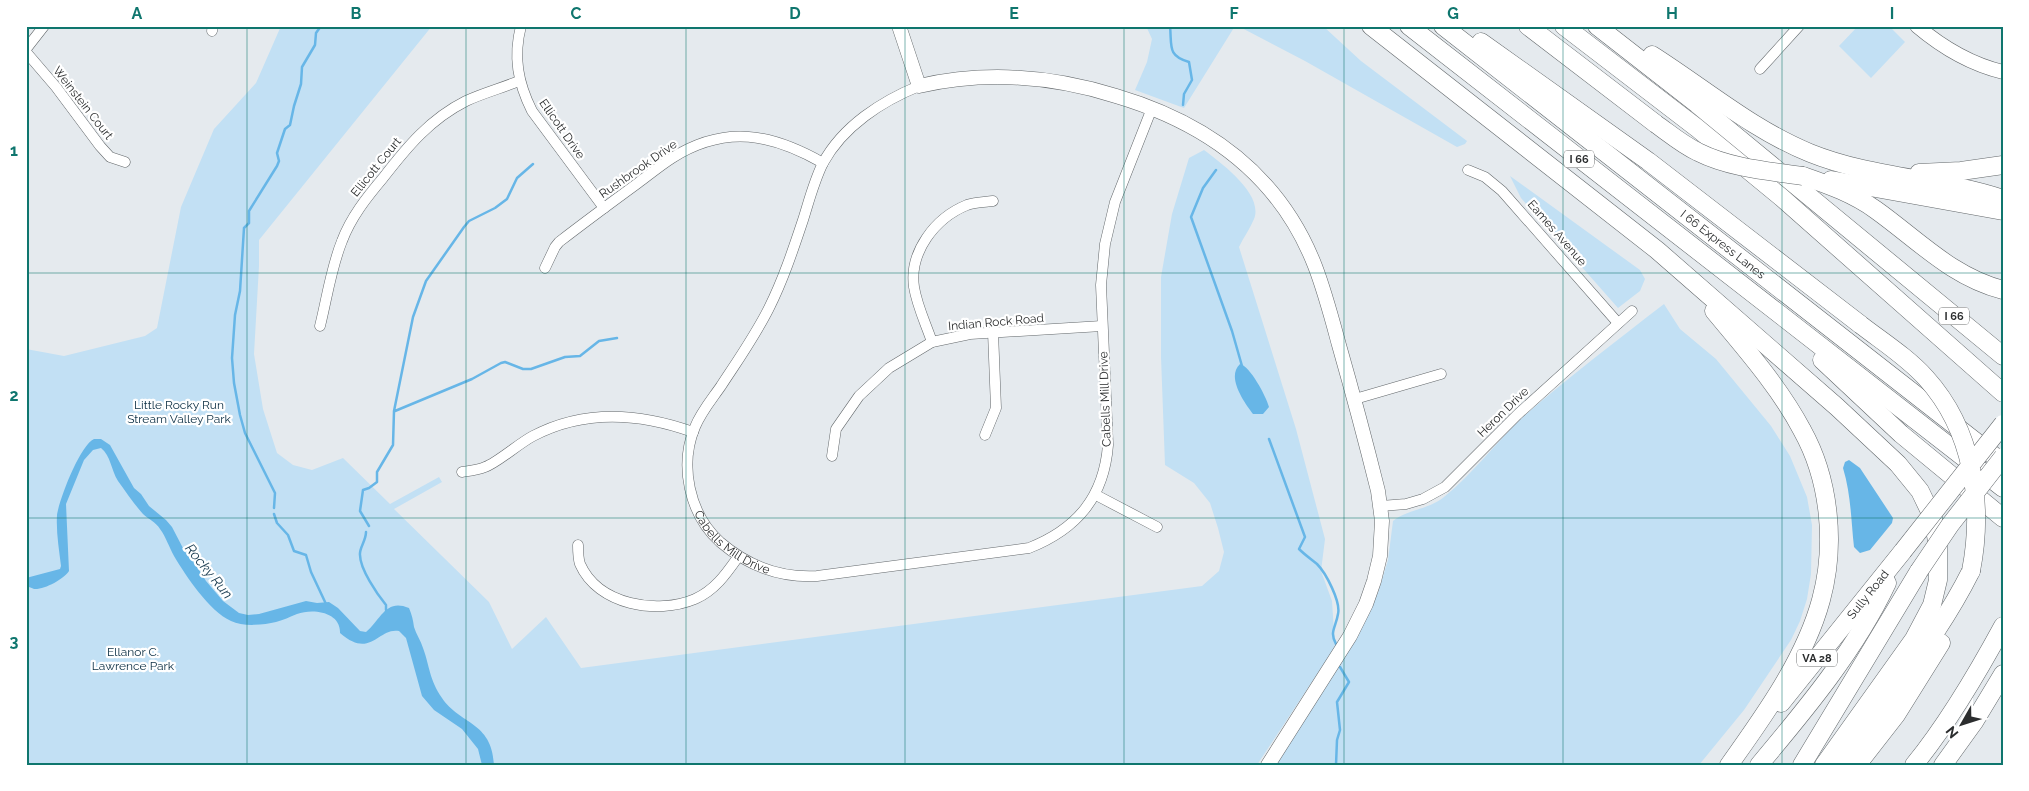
<svg xmlns="http://www.w3.org/2000/svg" width="2029" height="791" font-family="Raleway,sans-serif">
  <rect width="100%" height="100%" fill="#e5eaee"/>
  <path fill="#c2e0f4" d="M281,26H432L259,240V266L254,354L263,409L277,453L293,465L312,470L343,458L390,504L439,477L442,482L394,509L489,602L512,649L546,617L581,668L1202,586L1219,571L1224,552L1218,528L1210,503L1194,483L1165,465L1161,357V277L1172,214L1189,158L1204,150C1221,163 1264,194 1254,219C1250,229 1243,238 1239,247L1296,429L1325,539L1321,571L1332,601L1335,647L1257,765H26V349L64,356L145,336L157,328L181,207L214,129L256,83Z
    M1146,26H1235L1184,108L1135,90L1147,62L1152,39Z
    M1238,26H1323L1361,61L1467,141L1465,144L1457,147L1305,61Z
    M1858,26H1889L1905,42L1871,78L1839,46Z
    M1510,176L1640,270L1645,279L1640,291L1618,308L1521,198Z
    M1664,304L1680,329L1716,359L1771,426L1790,456L1807,497L1812,525L1811,574L1807,599L1800,621L1791,640L1744,710L1699,765H1273L1349,650L1378,593L1388,560L1393,521C1408,509 1428,510 1444,497C1473,474 1496,442 1524,416C1569,377 1616,341 1664,304Z"/>
  <path fill="#67b6e7" d="M1240,364C1250,366 1266,396 1269,407L1263,414H1253C1244,402 1226,377 1240,364Z
    M94,439H101L110,445L134,488L141,494L149,506L166,520L172,527L185,552L192,558L206,581L223,601L239,613L248,615L259,614L306,601L317,603L329,602L338,608L360,631L366,632C381,619 386,598 409,608C412,615 413,620 414,627C416,634 421,641 423,648C430,667 429,679 442,698C460,725 492,721 494,765H482L478,749L462,729L434,710L422,696L406,638L399,631C378,627 371,660 340,633C341,612 313,608 297,614C289,617 284,620 276,622C263,625 243,627 231,621C209,611 186,576 174,556C169,547 166,537 160,529C156,522 148,519 143,514C134,504 126,492 118,481C111,470 111,456 101,448L93,450L84,460L66,504L69,571C64,579 44,590 34,589C32,588 29,587 26,586V578L60,569L61,566C59,549 56,532 57,515C59,500 80,445 94,439Z
    M1849,460L1860,468L1893,518L1892,523L1870,550L1860,553L1854,547C1851,520 1851,494 1843,468L1845,462Z"/>
  <g fill="none" stroke-linecap="round" stroke-linejoin="round">
    <path stroke="#67b6e7" stroke-width="2.5" d="M1170,26C1172,46 1167,56 1189,62L1192,80L1184,94L1183,105
      M1216,170L1203,188L1191,217L1232,331L1242,366
      M395,411L472,379L501,363L505,362L523,369H531L565,357L580,356L599,341L617,338
      M1269,439L1305,537L1299,549C1305,555 1311,559 1317,564C1326,573 1341,602 1338,614C1336,627 1329,632 1336,644
      M274,508L275,493L245,433L240,415L234,383L232,358L235,315L240,291L244,228L249,223V211L277,166L279,161L277,153L285,129L290,125L294,106L301,84L302,67L315,45L316,33L321,26
      M274,514L277,523L288,535L294,551L306,555L311,572L326,604
      M369,526L360,511L363,490L369,488L377,482V472L393,445L394,411L413,317L426,281L464,227L469,221L495,208L507,199L517,178L533,164
      M366,532C366,541 359,548 360,555C360,569 377,594 386,605V610
      M1336,765L1337,740L1340,730L1337,702L1349,682L1340,667"/>
    <g stroke="#63686b" stroke-width="11">
      <g id="street">
        <path d="M521,26C513,57 518,83 532,111L604,208"/>
        <path d="M212,31L213,26"/>
        <path d="M26,49L44,26"/>
        <path d="M26,52L56,87L100,146L110,157L125,162"/>
        <path d="M1760,69L1799,26"/>
        <path id="s1" d="M919,86C882,101 843,126 823,163C814,181 809,201 803,220C793,250 783,280 769,308C755,336 738,360 721,386C712,399 701,412 695,427C679,465 689,514 720,542C748,566 780,578 817,576L1029,548C1077,529 1104,497 1108,445L1101,285L1105,244L1115,202L1152,108"/>
        <path d="M1468,170L1485,177L1502,191L1618,323"/>
        <path d="M545,268L555,247L559,242C585,222 612,202 638,183C650,174 661,165 672,158C726,124 772,134 823,163"/>
        <path d="M320,326C327,298 331,268 342,241C351,217 367,197 383,178C407,147 430,119 466,101C483,93 502,88 519,81"/>
        <path d="M932,342C926,324 917,306 914,287C909,252 935,218 967,205C975,202 985,202 993,201"/>
        <path d="M1355,399L1441,374"/>
        <path d="M985,435L996,408L993,332"/>
        <path d="M832,456L836,429L859,396L889,368L932,342L970,334L1102,326"/>
        <path d="M462,472C469,471 478,470 485,467C497,463 518,444 533,436C584,409 640,413 693,432"/>
        <path d="M1096,495L1157,527"/>
        <path d="M1381,506L1406,504L1423,499L1445,487L1517,415L1632,311"/>
        <path d="M578,545C578,551 578,558 580,564C598,605 657,615 695,599C715,590 726,574 738,557"/>
      </g>
    </g>
    <g stroke="#63686b" stroke-width="15">
      <path id="secondary" d="M899,26L919,86C984,71 1052,76 1116,96C1207,123 1280,176 1315,266C1325,292 1332,319 1339,345C1353,394 1366,443 1378,491L1382,521L1380,556L1374,581L1366,604L1350,636L1268,765
        M1917,26C1943,48 1970,64 2003,72"/>
    </g>
    <g stroke="#63686b" stroke-width="19">
      <g id="highway">
        <path d="M1371,26L1657,250L1837,407L1898,464L1920,491L1933,518L1938,547V580L1932,605L1914,639L1824,765"/>
        <path d="M1409,26L2003,488"/>
        <path id="s2" d="M1443,26L2003,463"/>
        <path d="M1528,26L1656,124"/>
        <path d="M1564,26L1697,128L1781,197L2003,393"/>
        <path d="M1597,26L1697,104L2003,356"/>
        <path d="M1481,42L1648,161L1861,325"/>
        <path d="M1652,55C1704,88 1753,130 1810,153C1872,178 1940,178 2003,199"/>
        <path d="M1919,173L1961,171L2003,165"/>
        <path d="M1803,176C1829,185 1854,194 1876,210C1918,240 1952,277 2003,290"/>
        <path d="M1831,180L2003,211"/>
        <path d="M1714,311C1744,347 1780,388 1802,430C1830,480 1836,545 1821,600C1805,659 1764,716 1729,765"/>
        <path d="M1822,360L1901,434L2003,518"/>
        <path id="s3" d="M1781,703L1903,551"/>
        <path d="M1759,765C1806,709 1856,649 1887,583"/>
        <path d="M1802,765L1919,571"/>
        <path d="M1837,765C1858,741 1877,715 1895,690C1923,651 1950,613 1971,571"/>
        <path d="M1857,765L1896,715L1941,643"/>
        <path d="M1914,765C1949,722 1977,674 2003,626"/>
        <path d="M1943,765L1974,722L2003,674"/>
      </g>
    </g>
    <use href="#street" stroke="#fff" stroke-width="10"/>
    <use href="#secondary" stroke="#fff" stroke-width="14"/>
    <use href="#highway" stroke="#fff" stroke-width="18"/>
    <g stroke="#63686b" stroke-width="19" stroke-linecap="butt">
      <path id="highway-bridge" d="M1656,124C1670,134 1683,145 1698,152C1730,168 1768,171 1803,176
        M1861,325C1883,342 1907,357 1926,378C1973,430 1984,504 1971,571
        M1903,551L2003,424
        M1919,571L1950,525L2003,457"/>
    </g>
    <use href="#highway-bridge" stroke="#fff" stroke-width="18"/>
  </g>
  <path fill="none" stroke="#0f766e" stroke-width="1" stroke-opacity="0.55" d="M247,26V765M466,26V765M686,26V765M905,26V765M1124,26V765M1344,26V765M1563,26V765M1782,26V765M26,273H2003M26,518H2003"/>
  <g text-anchor="middle" stroke-width="4.5" stroke-linejoin="round" paint-order="stroke">
    <g fill="#fff" stroke="#6b6c6d" stroke-width="1">
      <rect x="1564" y="150.5" width="30" height="17" rx="4"/>
      <rect x="1939" y="307.5" width="30" height="17" rx="4"/>
      <rect x="1797" y="649.5" width="40" height="17" rx="4"/>
    </g>
    <g font-size="11" font-weight="bold" fill="#2b2d2e">
      <text x="1579" y="163">I 66</text>
      <text x="1954" y="320">I 66</text>
      <text x="1817" y="662">VA 28</text>
    </g>
    <g font-size="12" fill="#2b2d2e" stroke="#fff">
      <text transform="translate(83 103) rotate(52)" y="4">Weinstein Court</text>
      <text transform="translate(562 129) rotate(55)" y="4">Ellicott Drive</text>
      <text transform="translate(376 167) rotate(-51)" y="4">Ellicott Court</text>
      <text transform="translate(638 169) rotate(-35)" y="4">Rushbrook Drive</text>
      <text transform="translate(1557 233) rotate(49)" y="4">Eames Avenue</text>
      <text dy="4" stroke="none"><textPath href="#s2" startOffset="355">I 66 Express Lanes</textPath></text>
      <text transform="translate(996 322) rotate(-5)" y="4">Indian Rock Road</text>
      <text transform="translate(1105 399) rotate(-92)" y="4">Cabells Mill Drive</text>
      <text transform="translate(1503 412) rotate(-44)" y="4">Heron Drive</text>
      <text dy="4" stroke="none"><textPath href="#s1" startOffset="555">Cabells Mill Drive</textPath></text>
      <text dy="4" stroke="none"><textPath href="#s3" startOffset="139">Sully Road</textPath></text>
    </g>
    <g font-size="12" fill="#0a2d42" stroke="#fff">
      <text x="179" y="409">Little Rocky Run<tspan x="179" dy="14">Stream Valley Park</tspan></text>
      <text x="133" y="656">Ellanor C.<tspan x="133" dy="14">Lawrence Park</tspan></text>
    </g>
    <g font-size="14" font-style="italic" fill="#193b50" stroke="#fff">
      <text transform="translate(209 571) rotate(51)" y="5">Rocky Run</text>
    </g>
  </g>
  <rect width="2029" height="791" fill="none" stroke="#ffffff" stroke-width="55"/>
  <g transform="translate(1962 724) rotate(231)" stroke="#ffffff" stroke-width="4" paint-order="stroke">
  <path d="M0-4L9 19L0 12L-9 19Z" fill="#2b2d2e"/>
  <text y="-8" font-size="14" font-weight="bold" text-anchor="middle" fill="#2b2d2e">N</text>
  </g>
  <rect x="28" y="28" width="1974" height="736" fill="none" stroke="#0f766e" stroke-width="2"/>
  <g font-size="16" text-anchor="middle" font-weight="bold" fill="#0f766e">
    <text x="137" y="19">A</text>
    <text x="356" y="19">B</text>
    <text x="576" y="19">C</text>
    <text x="795" y="19">D</text>
    <text x="1014" y="19">E</text>
    <text x="1234" y="19">F</text>
    <text x="1453" y="19">G</text>
    <text x="1672" y="19">H</text>
    <text x="1892" y="19">I</text>
    <text x="14" y="156">1</text>
    <text x="14" y="401">2</text>
    <text x="14" y="647">3</text>
  </g>
</svg>
